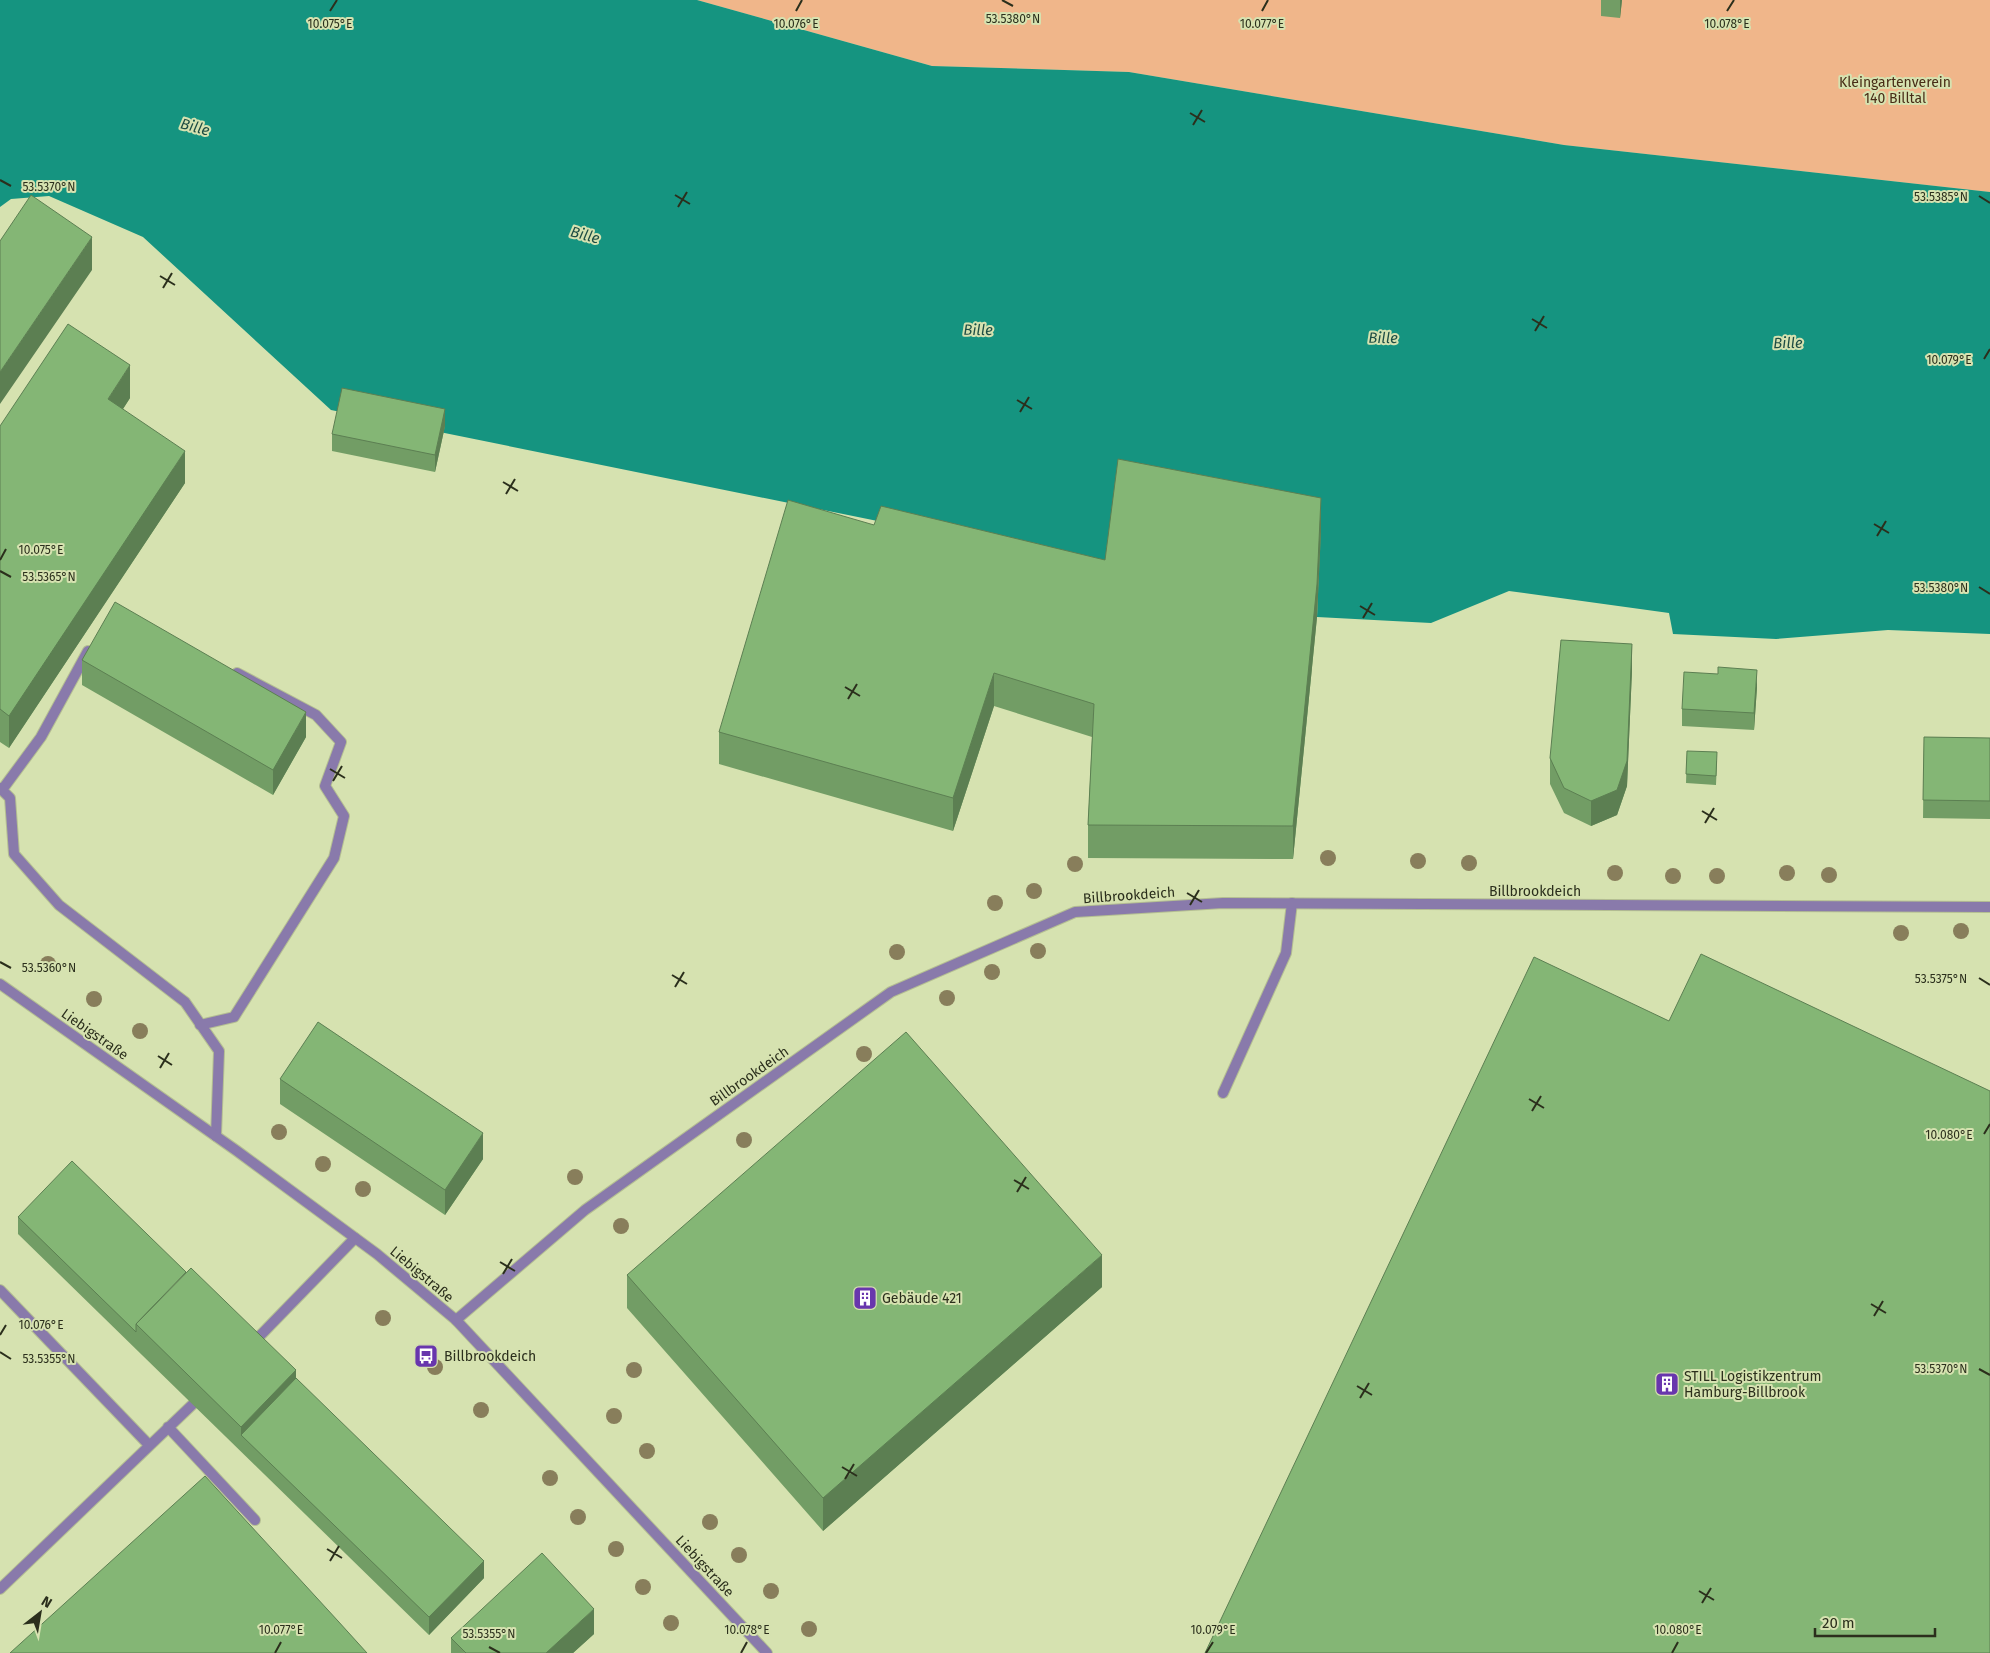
<svg xmlns="http://www.w3.org/2000/svg" width="1990" height="1653" font-family="'Fira Sans',sans-serif">
  <rect width="100%" height="100%" fill="#d6e2b0"/>
  <path fill="#f0b68a" d="M697,0H1990V192L1564,145L1129,72L932,66Z"/>
  <path fill="#159480" d="M0,0H697L932,66L1129,72L1564,145L1990,192V634L1888,630L1776,639L1673,634L1669,613L1509,591L1431,623L1317,617L1320,531L1109,568L331,410L143,237L49,196L11,199L0,207Z"/>
  <g fill="none" stroke-linecap="round" stroke-linejoin="round">
    <g stroke="#b4be92" stroke-width="12">
      <path id="service" d="M0,788L10,798L14,854L59,905L185,1002L219,1051L216,1136
        M2,790L41,737L88,651
        M200,1025L234,1017L334,858L344,816L325,786L341,742L316,715L237,673
        M1223,1093L1286,953L1292,903
        M0,1290L149,1445
        M251,1345L355,1238
        M168,1427L255,1520
        M0,1589L193,1404"/>
    </g>
    <g stroke="#b4be92" stroke-width="12">
      <path id="minor" d="M456,1320L585,1210L891,992L1075,912L1223,903L1990,907"/>
    </g>
    <g stroke="#b4be92" stroke-width="12">
      <path id="tertiary" d="M0,984L237,1151L377,1254L456,1320L767,1653"/>
    </g>
    <use href="#service" stroke="#897aab" stroke-width="10"/>
    <use href="#minor" stroke="#897aab" stroke-width="10"/>
    <use href="#tertiary" stroke="#897aab" stroke-width="10"/>
  </g>
  <g fill="#887e5b">
    <circle cx="1328" cy="858" r="8"/>
    <circle cx="1418" cy="861" r="8"/>
    <circle cx="1469" cy="863" r="8"/>
    <circle cx="1075" cy="864" r="8"/>
    <circle cx="1615" cy="873" r="8"/>
    <circle cx="1787" cy="873" r="8"/>
    <circle cx="1829" cy="875" r="8"/>
    <circle cx="1673" cy="876" r="8"/>
    <circle cx="1717" cy="876" r="8"/>
    <circle cx="1034" cy="891" r="8"/>
    <circle cx="995" cy="903" r="8"/>
    <circle cx="1961" cy="931" r="8"/>
    <circle cx="1901" cy="933" r="8"/>
    <circle cx="1038" cy="951" r="8"/>
    <circle cx="897" cy="952" r="8"/>
    <circle cx="48" cy="964" r="8"/>
    <circle cx="992" cy="972" r="8"/>
    <circle cx="947" cy="998" r="8"/>
    <circle cx="94" cy="999" r="8"/>
    <circle cx="140" cy="1031" r="8"/>
    <circle cx="864" cy="1054" r="8"/>
    <circle cx="279" cy="1132" r="8"/>
    <circle cx="744" cy="1140" r="8"/>
    <circle cx="323" cy="1164" r="8"/>
    <circle cx="575" cy="1177" r="8"/>
    <circle cx="363" cy="1189" r="8"/>
    <circle cx="621" cy="1226" r="8"/>
    <circle cx="383" cy="1318" r="8"/>
    <circle cx="435" cy="1367" r="8"/>
    <circle cx="634" cy="1370" r="8"/>
    <circle cx="481" cy="1410" r="8"/>
    <circle cx="614" cy="1416" r="8"/>
    <circle cx="647" cy="1451" r="8"/>
    <circle cx="550" cy="1478" r="8"/>
    <circle cx="578" cy="1517" r="8"/>
    <circle cx="710" cy="1522" r="8"/>
    <circle cx="616" cy="1549" r="8"/>
    <circle cx="739" cy="1555" r="8"/>
    <circle cx="643" cy="1587" r="8"/>
    <circle cx="771" cy="1591" r="8"/>
    <circle cx="671" cy="1623" r="8"/>
    <circle cx="809" cy="1629" r="8"/>
  </g>
  <path fill="#729d65" d="M1601,0H1622L1620,18L1601,16Z
    M130,398L123,409L185,483L9,748L0,742V426Z
    M445,426L435,472L332,451V434Z
    M874,525L1105,560L1321,531L1317,617L1293,859L1088,858V825L1092,737L994,706L953,831L719,764V732Z
    M82,660L306,737L273,795L82,685Z
    M1632,670L1627,786L1617,815L1591,826L1564,813L1550,784V758Z
    M1757,687L1754,730L1682,726V709Z
    M1924,737L1990,738V819L1923,818Z
    M1687,751L1717,761L1716,785L1686,783Z
    M280,1079L483,1159L445,1215L280,1104Z
    M18,1217L296,1379L484,1578L429,1635L18,1234Z
    M627,1275L1102,1287L823,1531L627,1308Z
    M594,1634L573,1653H451V1638Z"/>
  <path fill="#5c7f52" d="M1620,0H1622L1620,18Z
    M92,237V270L0,404V372Z
    M130,365V398L108,432V399Z
    M445,409V426L435,472V455Z
    M185,451V483L9,748V716Z
    M1321,498V531L1317,617L1293,859V826Z
    M1632,644V670L1627,786L1617,815L1591,826V801Z
    M1757,670V687L1754,730V713Z
    M994,673V706L953,831V798Z
    M306,712V737L273,795V770Z
    M483,1133V1159L445,1215V1190Z
    M1102,1255V1287L823,1531V1498Z
    M296,1370V1396L241,1435V1452V1427Z
    M484,1561V1578L429,1635V1617Z
    M594,1609V1634L573,1653H546Z"/>
  <path fill="#84b675" stroke="#5c7f52" d="M31,195L92,237L0,372V241Z
    M68,324L130,365L108,399L185,451L9,716L0,709V426Z
    M342,388L445,409L435,455L332,434Z
    M1118,459L1321,498L1317,584L1293,826L1088,825L1094,704L994,673L953,798L719,732L788,500L874,525L881,506L1105,560Z
    M115,602L306,712L273,770L82,660Z
    M1561,640L1632,644L1627,761L1617,790L1591,801L1564,788L1550,758Z
    M1718,667L1757,670L1754,713L1682,709L1684,672L1718,674Z
    M1924,737L1990,738V801L1923,800Z
    M1687,751L1717,752L1716,776L1686,774Z
    M1701,954L1990,1091V1653H1205L1534,957L1669,1021Z
    M318,1022L483,1133L445,1190L280,1079Z
    M906,1032L1102,1255L823,1498L627,1275Z
    M72,1161L186,1272L136,1324V1332L18,1217Z
    M191,1268L296,1370L241,1427L136,1324Z
    M296,1378L484,1561L429,1617L241,1435Z
    M205,1476L338,1621L367,1653H10Z
    M542,1553L594,1609L546,1653H466L451,1638Z"/>
  <path fill="none" stroke="#2b2f1c" stroke-width="2" d="M1002,0L1013,6M330,11L337,0M796,11L802,0M1262,11L1268,0M1727,11L1734,0M1190,113L1205,122M1193,125L1202,110M0,180L11,186M675,195L690,204M1979,196L1990,203M678,207L687,192M160,276L175,285M163,288L172,273M1532,319L1547,328M1535,331L1544,316M1984,359L1990,349M1017,400L1032,409M1020,412L1029,397M503,482L518,491M506,494L515,479M1874,524L1889,533M1877,536L1886,521M0,560L6,549M0,571L11,577M1979,587L1990,594M1360,606L1375,615M1363,618L1372,603M845,687L860,696M848,699L857,684M330,769L345,778M333,781L342,766M1702,811L1717,820M1705,823L1714,808M1187,893L1202,902M1190,905L1199,890M0,962L11,968M672,975L687,984M1979,978L1990,985M675,987L684,972M158,1056L172,1065M160,1068L169,1053M1529,1099L1544,1108M1532,1111L1541,1096M1984,1134L1990,1124M1014,1180L1029,1189M1017,1192L1026,1177M500,1262L515,1271M503,1274L512,1259M1871,1304L1886,1313M1874,1316L1883,1301M0,1335L6,1325M0,1352L11,1359M1979,1369L1990,1375M1357,1386L1372,1395M1360,1398L1369,1383M842,1467L857,1476M845,1479L854,1464M327,1549L342,1558M330,1561L339,1546M1699,1591L1714,1600M1702,1603L1711,1588M489,1647L500,1653M275,1653L281,1642M741,1653L747,1642M1206,1653L1213,1642M1672,1653L1678,1642"/>
  <defs>
    <g id="building-square" transform="scale(1.25)"><rect x="-9" y="-9" width="18" height="18" rx="4" fill="#6836ad" stroke="#d6e2b0"/><path d="M-4-6H4V6H1V3H-1V6H-4ZM-2.5-4.3h1.7v1.8h-1.7ZM.8-4.3h1.7v1.8H.8ZM-2.5-1h1.7V.8h-1.7ZM.8-1h1.7V.8H.8Z" fill="#fff"/></g>
    <g id="bus-square" transform="scale(1.25)"><rect x="-9" y="-9" width="18" height="18" rx="4" fill="#6836ad" stroke="#d6e2b0"/><path d="M-5-6H5V4H4V6H2V4H-2V6H-4V4H-5ZM-3.5-4V0h7V-4ZM-3.5 1.2v1.5H-2V1.2ZM2 1.2v1.5H3.5V1.2Z" fill="#fff"/></g>
  </defs>
  <g fill-rule="evenodd">
    <use href="#building-square" x="865" y="1298"/>
    <use href="#bus-square" x="426" y="1356"/>
    <use href="#building-square" x="1667" y="1384"/>
  </g>
  <g text-anchor="middle" stroke-width="4" stroke-linejoin="round" paint-order="stroke">
    <g font-size="14" fill="#482c16" stroke="#d6e2b0">
      <text x="1895" y="87">Kleingartenverein<tspan x="1895" dy="16">140 Billtal</tspan></text>
    </g>
    <g font-size="14" fill="#2b2f1c" stroke="#d6e2b0">
      <text x="1535" y="896">Billbrookdeich</text>
      <text transform="translate(1129 895) rotate(-4)" y="5">Billbrookdeich</text>
      <text transform="translate(95 1034) rotate(35)" y="5">Liebigstraße</text>
      <text transform="translate(749 1076) rotate(-35)" y="5">Billbrookdeich</text>
      <text transform="translate(422 1274) rotate(40)" y="5">Liebigstraße</text>
      <text transform="translate(705 1566) rotate(47)" y="5">Liebigstraße</text>
    </g>
    <g font-size="14" fill="#2b2f1c" stroke="#d6e2b0" text-anchor="start">
      <text x="882" y="1303">Gebäude 421</text>
      <text x="444" y="1361">Billbrookdeich</text>
      <text x="1684" y="1381">STILL Logistikzentrum<tspan x="1684" dy="16">Hamburg-Billbrook</tspan></text>
    </g>
    <g font-size="15" font-style="italic" fill="#1e4d44" stroke="#d6e2b0">
      <text transform="translate(195 127) rotate(15)" y="5">Bille</text>
      <text transform="translate(585 235) rotate(15)" y="5">Bille</text>
      <text transform="translate(978 330) rotate(1)" y="5">Bille</text>
      <text transform="translate(1383 338) rotate(1)" y="5">Bille</text>
      <text transform="translate(1788 343) rotate(-1)" y="5">Bille</text>
    </g>
  </g>
  <g font-size="12" text-anchor="middle" fill="#2b2f1c" stroke="#d6e2b0" stroke-width="4" stroke-linejoin="round" paint-order="stroke">
    <text x="1013" y="23">53.5380°N</text>
    <text x="330" y="28">10.075°E</text>
    <text x="796" y="28">10.076°E</text>
    <text x="1262" y="28">10.077°E</text>
    <text x="1727" y="28">10.078°E</text>
    <text x="49" y="191">53.5370°N</text>
    <text x="1941" y="201">53.5385°N</text>
    <text x="1949" y="364">10.079°E</text>
    <text x="41" y="554">10.075°E</text>
    <text x="49" y="581">53.5365°N</text>
    <text x="1941" y="592">53.5380°N</text>
    <text x="49" y="972">53.5360°N</text>
    <text x="1941" y="983">53.5375°N</text>
    <text x="1949" y="1139">10.080°E</text>
    <text x="41" y="1329">10.076°E</text>
    <text x="49" y="1363">53.5355°N</text>
    <text x="1941" y="1373">53.5370°N</text>
    <text x="281" y="1634">10.077°E</text>
    <text x="747" y="1634">10.078°E</text>
    <text x="1213" y="1634">10.079°E</text>
    <text x="1678" y="1634">10.080°E</text>
    <text x="489" y="1638">53.5355°N</text>
  </g>
  <g transform="translate(40 1613) rotate(31)" stroke="#d6e2b0" stroke-width="4" paint-order="stroke">
  <path d="M0-4L9 19L0 12L-9 19Z" fill="#2b2f1c"/>
  <text y="-8" font-size="14" font-weight="bold" text-anchor="middle" fill="#2b2f1c">N</text>
  </g>
  <path d="M1815 1628v8h120v-8" fill="none" stroke="#2b2f1c" stroke-width="2.5"/>
  <text x="1822" y="1628" font-size="15" fill="#2b2f1c" stroke="#d6e2b0" stroke-width="4" paint-order="stroke">20 m</text>
</svg>
